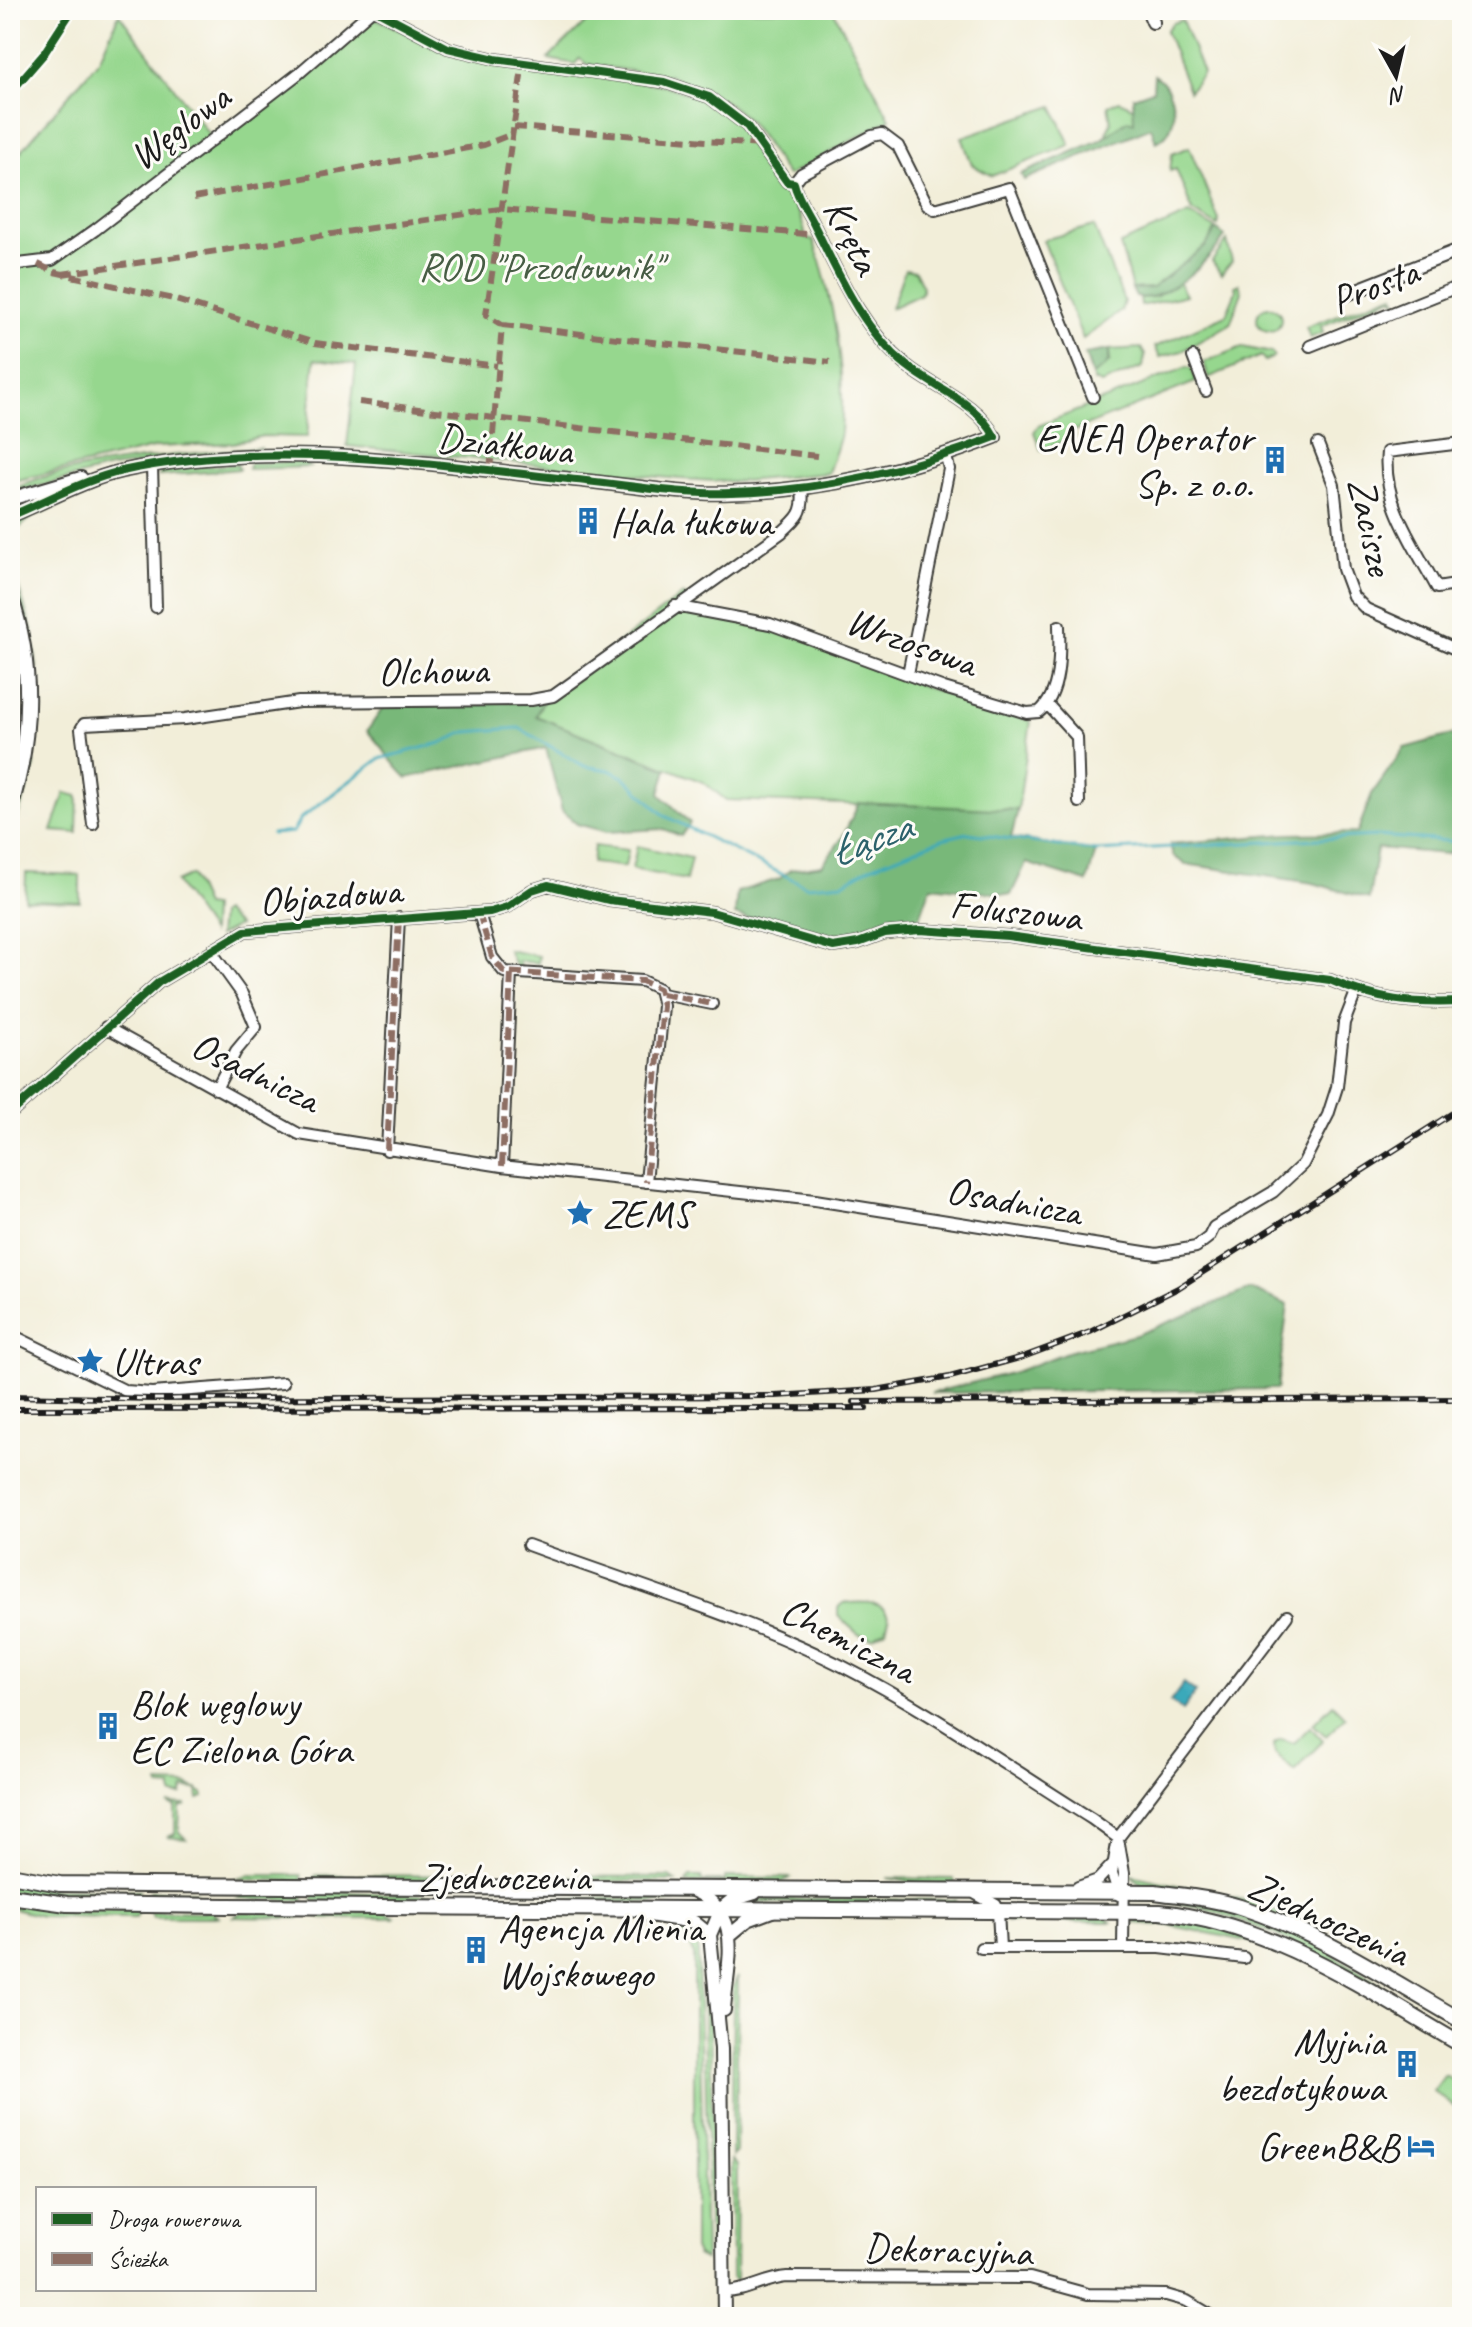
<svg xmlns="http://www.w3.org/2000/svg" width="1472" height="2327" font-family="Caveat,sans-serif">
  <rect width="100%" height="100%" fill="#fdfcf7"/>
  <filter id="ink" filterUnits="userSpaceOnUse"><feTurbulence type="fractalNoise" baseFrequency=".0125" numOctaves="2"/><feDisplacementMap in="SourceGraphic" scale="16" xChannelSelector="R" yChannelSelector="G"/><feConvolveMatrix kernelMatrix="1 2 1 2 8 2 1 2 1" color-interpolation-filters="sRGB"/></filter>
  <filter id="wash" filterUnits="userSpaceOnUse"><feTurbulence type="fractalNoise" baseFrequency=".006" numOctaves="4" result="noise"/><feDisplacementMap in="SourceGraphic" scale="32" xChannelSelector="R" yChannelSelector="G"/><feGaussianBlur stdDeviation="1.8" result="paint"/><feColorMatrix in="noise" values="0 0 0 0 0 0 0 0 0 0 0 0 0 0 0 0 0 1.4 0 .05"/><feComposite in="paint" operator="in"/></filter>
  <g filter="url(#wash)">
    <rect width="100%" height="100%" fill="#f2eed9"/>
    <path fill="#96d78e" stroke="#597a55" stroke-width="2" d="M599,10H833L890,119L787,176C768,148 752,116 721,99C704,90 684,85 669,74L664,76L586,64L580,58L575,64L548,59Z
      M119,14L215,142L375,18L455,55L663,85L707,100L747,132L750,146C767,153 808,221 805,238L813,240C833,295 846,373 841,432C839,445 832,460 828,473L733,482L680,479L347,446L356,364L315,359L307,437L263,436L233,443L157,447L10,482V164L99,60Z
      M1182,20L1203,73L1189,91L1166,31L1172,23Z
      M1120,101L1134,108L1137,117L1134,122L1122,123L1118,130L1105,136L1111,122L1108,105Z
      M1053,106L1070,145L992,176L972,165L962,137Z
      M1189,147L1219,220L1218,226L1193,212L1176,169L1170,171L1172,154Z
      M1189,214L1216,229L1206,246L1152,288L1132,289L1120,244Z
      M1094,226L1124,301L1121,311L1083,339L1043,240Z
      M1227,241L1232,261L1221,274L1212,261Z
      M905,269L915,271L923,287L921,294L891,308Z
      M1178,282L1186,295L1141,306L1140,298L1156,297Z
      M1239,284L1242,292L1230,324L1182,351L1160,357L1155,347L1226,315L1236,291L1235,286Z
      M1394,294L1398,304L1393,297L1321,326L1323,333L1310,338L1306,327Z
      M1257 319a12 12 0 1 1 24 0a12 12 0 1 1-24 0Z
      M1242,347L1272,353L1274,357L1265,361L1261,356L1208,378L1204,362Z
      M1141,348L1145,355L1143,367L1101,384L1094,381L1092,375L1110,361L1109,350Z
      M1187,367L1192,368L1196,382L1073,431L1075,437L1041,450L1034,432L1038,426Z
      M262,448L111,468L10,493C38,465 216,450 262,448Z
      M304,462L310,467L248,469L250,463Z
      M237,464L239,469L159,476L162,470Z
      M91,487L95,491L33,516L19,528L13,526L31,513Z
      M10,561L32,630L37,669Z
      M683,594L700,611L793,635L928,688L1031,721L1018,810L726,800L703,782L535,716L543,701Z
      M10,620L21,684L19,745L12,744L16,686Z
      M28,758L35,763L34,769L10,839V825Z
      M65,793L78,796L77,833L52,831Z
      M594,846L628,850L625,867L592,863Z
      M637,846L691,858L686,880L632,869Z
      M26,873L80,875V902L25,900Z
      M191,875L205,906L212,907L211,933L176,882Z
      M223,912L238,926L218,936L220,914Z
      M508,950L539,956L538,963L518,961L521,969L516,968Z
      M844,1603C862,1603 883,1598 889,1619L886,1630L872,1638L858,1634L838,1616V1608Z
      M1333,1704L1346,1717L1326,1736L1313,1724Z
      M1310,1727L1323,1741L1294,1771L1275,1753L1274,1744L1281,1739L1294,1743Z
      M159,1784L187,1785L203,1793L204,1797L198,1799L197,1789L184,1788L181,1795H172V1788L159,1787Z
      M168,1804L187,1805L180,1807L179,1832L186,1839L167,1837L175,1834V1807Z
      M249,1875H301L302,1881L234,1879Z
      M316,1875L669,1877L675,1881H313Z
      M1131,1875L1253,1902L1305,1923L1378,1964L1311,1929L1142,1885Z
      M690,1877H701L702,1881H725V1877L790,1878L781,1883H686Z
      M887,1878L953,1879L956,1884H919Z
      M10,1883L56,1889L139,1891V1900L65,1899L10,1891Z
      M150,1891L196,1892V1893L188,1899L150,1900Z
      M303,1891V1901L238,1898L246,1892Z
      M313,1891L502,1898L512,1901H313Z
      M1134,1897L1198,1903L1249,1915L1321,1947L1443,2025L1275,1934L1201,1907Z
      M552,1898H675V1902H538Z
      M748,1899L955,1900V1905L741,1902Z
      M10,1903L66,1910H139L136,1917L41,1916L10,1908Z
      M150,1911L211,1912L218,1917H153Z
      M241,1912H303L299,1918L234,1917Z
      M314,1912H384L395,1918H321L316,1917Z
      M1106,1917L1111,1922H1008L1012,1918Z
      M1144,1917L1209,1925L1271,1946L1173,1926L1133,1923Z
      M679,1929L696,1939L698,1955L705,2260L697,2256L694,2249V1954Z
      M703,1969L709,1975L715,2250L710,2257Z
      M738,1976L736,2152L732,2156L733,1987Z
      M1445,2075L1462,2085V2099L1456,2108L1433,2091Z
      M731,2160L737,2166L736,2281L732,2278Z"/>
    <path fill="#78b879" stroke="#4a6a4a" stroke-width="2" d="M1154,75C1177,87 1182,132 1156,142L1151,127L1024,180L1021,174L1100,140L1128,120L1134,122L1133,97L1153,90Z
      M1216,229L1225,236C1211,260 1165,303 1136,297L1132,289L1152,288L1206,246Z
      M1109,350C1110,365 1105,368 1092,375L1085,354Z
      M558,689L543,701L536,716L667,769L660,794L690,823L681,836L663,829L607,832L577,824L562,811L546,748L407,778C391,764 383,746 367,731L385,705L509,701Z
      M1462,732V846L1446,854L1377,848L1369,899L1313,883L1185,864L1173,856L1170,844L1286,834L1357,833L1372,794L1404,748Z
      M859,803L1018,810L1011,838L1096,851L1087,882L1026,863L1011,895L931,886L918,923L843,944L819,941L735,915L737,892L779,879L790,870L822,865L842,838Z
      M1250,1289L1288,1305L1277,1389L931,1393L1015,1372L1067,1352L1136,1335Z"/>
    <path fill="#3ba9ba" stroke="#2c626b" stroke-width="2" d="M1184,1683L1196,1692L1183,1710L1170,1702Z"/>
    <g fill="none" stroke-linecap="round" stroke-linejoin="round">
      <path stroke="#3ba9ba" stroke-width="3" d="M272,834L293,832L301,818L379,759L441,743L466,732L519,728L584,766L609,770L625,778L665,816L806,886L843,883L871,867L942,839L968,833L1096,851L1376,836L1462,842"/>
    </g>
  </g>
  <g filter="url(#ink)">
    <g fill="none" stroke-linecap="round" stroke-linejoin="round">
      <g stroke="#3c3c38" stroke-width="14">
        <path id="minor" d="M376,10L448,48L495,59L664,82L709,97L747,126L787,182L794,183C797,198 808,212 815,227C839,275 862,329 906,365C937,390 976,401 995,437
          M794,183L801,174L872,136L882,134L898,146L927,204L935,209L1009,188L1093,397
          M10,265L52,260L95,230L298,74L372,10
          M1310,346L1462,285
          M1193,357L1206,391
          M1462,443L1387,452C1382,503 1414,545 1437,588L1462,584
          M1318,444L1334,485L1343,569L1353,596L1366,609L1462,652
          M152,466L156,607
          M675,606L770,624L944,688L1027,713L1039,712C1061,694 1060,653 1059,626
          M908,674L949,469L946,456
          M1048,705L1077,737L1079,802
          M93,824L81,729L84,724L185,719L299,702L531,700L553,696L781,533C798,518 805,512 802,489
          M479,913L492,957L504,972L642,981L659,989L663,1006L646,1182
          M211,951L242,994L256,1027L236,1051L216,1089
          M662,994L712,1004
          M106,1027L299,1134L502,1166L815,1200L1157,1254L1196,1247L1209,1237L1214,1227L1273,1192L1303,1164L1328,1115L1337,1087L1344,1023L1356,992
          M10,1114L159,982L245,931L490,912L507,907L532,890L548,885L609,900L712,912L833,947L858,943L885,933L920,930L1008,936L1330,980C1377,1001 1412,1004 1462,1002
          M387,1150L399,918
          M502,1166L511,973
          M10,1334L126,1391L152,1393L283,1383
          M528,1545C633,1584 743,1616 844,1667C930,1711 1010,1768 1092,1819L1118,1838L1124,1873L1123,1947
          M1078,1887L1098,1880L1112,1865
          M976,1894L996,1905L998,1911L1000,1948
          M1119,1895L1112,1873L1118,1838L1287,1616
          M981,1948H1160L1244,1958
          M724,2292C747,2292 764,2279 787,2277L1030,2278L1088,2294L1166,2295L1187,2301L1214,2317"/>
      </g>
      <g stroke="#3c3c38" stroke-width="16">
        <path id="tertiary" d="M1148,10L1153,22
          M1347,294L1462,249
          M10,499L81,478
          M10,516C47,501 83,480 122,471C274,438 434,465 586,481C634,486 683,495 731,493C824,491 909,470 995,437
          M692,1890C746,1913 727,1962 724,2010
          M643,1914L694,1922L710,1935
          M730,1935L748,1920L772,1911
          M724,2317L721,2049L710,1935L721,1909L732,1900L755,1893"/>
      </g>
      <g stroke="#3c3c38" stroke-width="18">
        <path id="secondary" d="M10,595C34,666 32,737 10,808
          M10,1875L60,1884L144,1885L1155,1892C1184,1896 1212,1898 1240,1907C1319,1932 1390,1980 1462,2021
          M10,1896L67,1904L226,1906L1160,1912C1274,1924 1365,1989 1462,2045"/>
      </g>
      <use href="#minor" stroke="#fff" stroke-width="10"/>
      <use href="#tertiary" stroke="#fff" stroke-width="12"/>
      <use href="#secondary" stroke="#fff" stroke-width="14"/>
      <g stroke="#1c1c1c" stroke-width="6">
        <path id="rail" d="M10,1396L155,1399L775,1396L876,1390L950,1377L1023,1357L1090,1332L1178,1288L1462,1107
          M854,1402L1462,1399
          M10,1409L866,1408"/>
      </g>
      <use href="#rail" stroke="#fdfcf7" stroke-width="3" stroke-dasharray="9" stroke-linecap="butt"/>
      <path stroke="#8d6e63" stroke-width="6" stroke-dasharray="12 6" stroke-linecap="butt" d="M514,127L761,145
        M194,198L484,145L512,134
        M38,264L54,272L169,298L315,343L497,366
        M62,274L500,209L819,235
        M502,325L830,362
        M359,402L817,456
        M490,471L502,325L486,315L523,62
        M479,913L492,957L504,972L642,981L659,989L663,1006L646,1182
        M662,994L712,1004
        M387,1150L399,918
        M502,1166L511,973"/>
      <g stroke="#fdfcf7" stroke-width="13">
        <path id="cycleway" d="M10,93L43,55L72,10
          M10,516C47,501 83,480 122,471C274,438 434,465 586,481C634,486 683,495 731,493C824,491 909,470 995,437C976,401 937,390 906,365C862,329 839,275 815,227C808,212 797,198 794,183L787,182L747,126L709,97L664,82L495,59L448,48L376,10
          M10,1114L159,982L245,931L490,912L507,907L532,890L548,885L609,900L712,912L833,947L858,943L885,933L920,930L1008,936L1330,980C1377,1001 1412,1004 1462,1002"/>
      </g>
      <use href="#cycleway" stroke="#1b5e20" stroke-width="8"/>
    </g>
  </g>
  <defs>
    <g id="building-bare" transform="scale(2.16)"><path d="M-4-6H4V6H1V3H-1V6H-4ZM-2.5-4.3h1.7v1.8h-1.7ZM.8-4.3h1.7v1.8H.8ZM-2.5-1h1.7V.8h-1.7ZM.8-1h1.7V.8H.8Z" fill="#1f6fb2" stroke="#fdfcf7" stroke-width="2.5" paint-order="stroke"/></g>
    <g id="sight-bare" transform="scale(2.16)"><path d="M0-6L1.8-2.2L6-1.7L2.9 1.2L3.7 5.4L0 3.3L-3.7 5.4L-2.9 1.2L-6-1.7L-1.8-2.2Z" fill="#1f6fb2" stroke="#fdfcf7" stroke-width="2.5" paint-order="stroke"/></g>
    <g id="hotel-bare" transform="scale(2.16)"><path d="M-6-4.5h1.5V1H6V5H4.5V3h-9V5H-6ZM-4 0a1.8 1.8 0 1 1 3.6 0ZM.5 0V-2.5h3Q6-2.5 6 0Z" fill="#1f6fb2" stroke="#fdfcf7" stroke-width="2.5" paint-order="stroke"/></g>
  </defs>
  <g fill-rule="evenodd">
    <use href="#building-bare" x="1275" y="460"/>
    <use href="#building-bare" x="588" y="521"/>
    <use href="#sight-bare" x="580" y="1213"/>
    <use href="#sight-bare" x="90" y="1361"/>
    <use href="#building-bare" x="108" y="1726"/>
    <use href="#building-bare" x="476" y="1950"/>
    <use href="#building-bare" x="1407" y="2064"/>
    <use href="#hotel-bare" x="1421" y="2146"/>
  </g>
  <g text-anchor="middle" stroke-width="6" stroke-linejoin="round" paint-order="stroke">
    <g font-size="40" fill="#1c1c1c" stroke="#fdfcf7">
      <text transform="translate(179 126) rotate(-37)" y="14">Węglowa</text>
      <text transform="translate(853 236) rotate(63)" y="14">Kręta</text>
      <text transform="translate(1374 285) rotate(-21)" y="14">Prosta</text>
      <text transform="translate(505 443) rotate(6)" y="14">Działkowa</text>
      <text transform="translate(1372 526) rotate(78)" y="14">Zacisze</text>
      <text transform="translate(912 641) rotate(20)" y="14">Wrzosowa</text>
      <text transform="translate(433 670) rotate(-1)" y="14">Olchowa</text>
      <text transform="translate(330 895) rotate(-5)" y="14">Objazdowa</text>
      <text transform="translate(1016 910) rotate(6)" y="14">Foluszowa</text>
      <text transform="translate(256 1071) rotate(26)" y="14">Osadnicza</text>
      <text transform="translate(1014 1200) rotate(10)" y="14">Osadnicza</text>
      <text transform="translate(849 1639) rotate(27)" y="14">Chemiczna</text>
      <text x="504" y="1890">Zjednoczenia</text>
      <text transform="translate(1329 1918) rotate(25)" y="14">Zjednoczenia</text>
      <text transform="translate(948 2249) rotate(2)" y="14">Dekoracyjna</text>
    </g>
    <g font-size="40" fill="#475d44" stroke="#fdfcf7">
      <text x="540" y="280">ROD "Przodownik"</text>
    </g>
    <g font-size="40" fill="#1c1c1c" stroke="#fdfcf7" text-anchor="start">
      <text x="1253" y="451" text-anchor="end">ENEA Operator<tspan x="1253" dy="46">Sp. z o.o.</tspan></text>
      <text x="610" y="535">Hala łukowa</text>
      <text x="602" y="1227">ZEMS</text>
      <text x="112" y="1375">Ultras</text>
      <text x="130" y="1717">Blok węglowy<tspan x="130" dy="46">EC Zielona Góra</tspan></text>
      <text x="498" y="1941">Agencja Mienia<tspan x="498" dy="46">Wojskowego</tspan></text>
      <text x="1385" y="2055" text-anchor="end">Myjnia<tspan x="1385" dy="46">bezdotykowa</tspan></text>
      <text x="1399" y="2160" text-anchor="end">GreenB&amp;B</text>
    </g>
    <g font-size="42" font-style="italic" fill="#2c626b" stroke="#fdfcf7">
      <text transform="translate(870 838) rotate(-20)" y="15">Łącza</text>
    </g>
  </g>
  <rect width="1472" height="2327" fill="none" stroke="#fdfcf7" stroke-width="40"/>
  <rect x="36" y="2187" width="280" height="104" fill="#fdfcf7" stroke="#a3a29f" stroke-width="2"/>
  <rect x="52" y="2213" width="40" height="12" fill="#1b5e20" stroke="#a3a29f" stroke-width="2"/>
  <text x="108" y="2227" font-size="24" fill="#1c1c1c">Droga rowerowa</text>
  <rect x="52" y="2253" width="40" height="12" fill="#8d6e63" stroke="#a3a29f" stroke-width="2"/>
  <text x="108" y="2267" font-size="24" fill="#1c1c1c">Ścieżka</text>
  <g transform="translate(1396 76) rotate(172)" stroke="#fdfcf7" stroke-width="6" paint-order="stroke">
  <path d="M0-6L14 30L0 20L-14 30Z" fill="#1c1c1c"/>
  <text y="-12" font-size="22" font-weight="bold" text-anchor="middle" fill="#1c1c1c">N</text>
  </g>
</svg>
